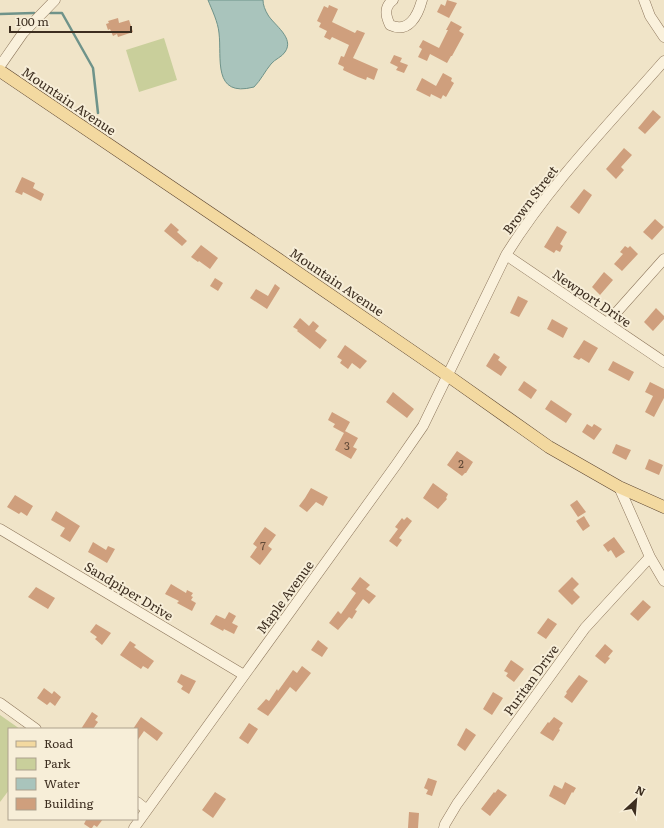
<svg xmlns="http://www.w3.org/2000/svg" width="664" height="828" font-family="Literata,serif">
  <rect width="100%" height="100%" fill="#f0e4c8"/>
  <path fill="#c9cf9b" d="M164,38L177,80L139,92L126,50Z
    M0,715L20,729H9V790L0,802Z"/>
  <path fill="#a9c4bc" stroke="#6f938a" d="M208,0H263C263,5 265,10 268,15C274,25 295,38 285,52C282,57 275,59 271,64C265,71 261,80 254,87C212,98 222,58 219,33C218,22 212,10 208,0Z"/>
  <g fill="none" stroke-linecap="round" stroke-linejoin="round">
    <path stroke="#6f938a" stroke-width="2.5" d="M50,13H62L93,68L98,113
      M0,14L34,13"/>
  </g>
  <path fill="#cf9f7d" d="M447,0L457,3L449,18L437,12L441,4L445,6Z
    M329,5L338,9L332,22L355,33L357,30L365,33L353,58L378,69L374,80L367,77L366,80L358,77L343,70L344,67L338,64L341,56L344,57L349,45L332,37L330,40L324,37L327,31L319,27L321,23L317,21L324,6L328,8Z
    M118,18L119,23L129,20L133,32L118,37L117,34L113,36L110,29L108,30L106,24L109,23L108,21Z
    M451,21L462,27L459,31L464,34L452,56H451L447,63L430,54L427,61L418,57L422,49L419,47L423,40L439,48L448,30H446Z
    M394,55L402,58L400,62L408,65L404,73L396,70L398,67L390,63Z
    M443,73L452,78L451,81L454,83L446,97L443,95L441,99L431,94L430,97L416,90L422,78L436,86Z
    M653,110L661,117L645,134L638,128Z
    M624,148L632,155L621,167L624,170L616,179L606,169Z
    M22,177L35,183L33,188L44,194L41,201L23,192L22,195L15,192Z
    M584,189L592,195L579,214L570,207Z
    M655,219L664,227L652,240L643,232Z
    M171,223L179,230L177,232L187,241L182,246L164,231Z
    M557,226L567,232L560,244L563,246L560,252L556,250L554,253L544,247Z
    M201,245L218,258L210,269L199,261L198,262L191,257Z
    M625,246L628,248L630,246L638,254L622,271L614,264L623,254L620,252Z
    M604,272L613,280L600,295L592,287Z
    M215,278L223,283L218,291L210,286Z
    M275,284L280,288L267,309L250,298L256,289L268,296Z
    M518,296L528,301L519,317L510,313Z
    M656,308L664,316V319L653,331L644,322Z
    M300,318L309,326L313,321L319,326L315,331L327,340L320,349L297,331L298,330L293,327Z
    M552,319L568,328L563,338L547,329Z
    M584,340L598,348L589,363L581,358L579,360L573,357Z
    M345,345L367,361L360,369L352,363L348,369L340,363L342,360L337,357Z
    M494,353L500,357L498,360L507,367L501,376L486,366Z
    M613,361L634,372L629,381L608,370Z
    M524,381L537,390L531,399L518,390Z
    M650,382L664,389V398L654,417L645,412L653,396L645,392Z
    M393,392L414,409L407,418L386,402Z
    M551,400L572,414L566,423L545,409Z
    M332,412L350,422L344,433L333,427L335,424L328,420Z
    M587,424L592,427L594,424L602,429L594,440L582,432Z
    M345,431L358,438L353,447L357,449L351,459L335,450Z
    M616,444L631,450L626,460L612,453Z
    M457,451L473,462L466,473H465L462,476L447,465Z
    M649,459L663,465L659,475L645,469Z
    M433,483L448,494L446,498L447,499L438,509L423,498Z
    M311,488L328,497L323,506L316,502L307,512L299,506L305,498Z
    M15,495L33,506L27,516L21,512L19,514L7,507Z
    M577,500L586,512L578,517L570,505Z
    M56,511L80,526L70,542L60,536L65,528L51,520Z
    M584,516L590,526L583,531L576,521Z
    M407,517L412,521L399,538L402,540L397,547L389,541L398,529L395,527L402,518L404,520Z
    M265,527L276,535L268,546L272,549L260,565L250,557L257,547L253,544Z
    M614,537L625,552L616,558L611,550L608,552L603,545Z
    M93,542L106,550L108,546L115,549L107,563L88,552Z
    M360,577L370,585L366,589L376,596L369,604L363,599L355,610L357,611L352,619L349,617L338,630L329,623L338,611L341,614L356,593L351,589Z
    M572,577L579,584L573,590L580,597L572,605L558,591Z
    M171,584L186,593L187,590L193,593L191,596L193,597L191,600L196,603L192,611L177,603L179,601L165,594Z
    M36,587L55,598L48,609L28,597Z
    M643,600L651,607L638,621L630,614Z
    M229,612L236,616L232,623L238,626L234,634L224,629L223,631L210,624L216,615L225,619Z
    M548,618L557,624L546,639L537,633Z
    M96,624L111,633L102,645L95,639L97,637L90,632Z
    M318,640L328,648L322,657L311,650Z
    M130,641L136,645L134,647L154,661L148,669L143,666L141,669L120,655Z
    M605,644L613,651L608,657L610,658L605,664L595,656Z
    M511,660L524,669L514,682L506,676L508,673L504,671Z
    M302,666L311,673L296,692L290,687L268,716L257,709L266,699L269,701L277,689L278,691L293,670L297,673Z
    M181,674L196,681L189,694L181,689L183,686L177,682Z
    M579,675L588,681L572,703L564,697L567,693L566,692Z
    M44,688L52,694L54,691L61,697L55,706L50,702L47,705L37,698Z
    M493,692L503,698L492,715L483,709Z
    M92,712L98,716L95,720L98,722L93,729H81Z
    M141,717L163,733L157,741L144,731L137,741V729H133Z
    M554,717L563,723L559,729L560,730L553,741L540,733L548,722L549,723Z
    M249,723L258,729L248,744L239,738Z
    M466,728L476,735L465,751L457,745Z
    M428,778L437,781L432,796L426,794L428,790L424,788Z
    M565,782L576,788L573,793L572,792L565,805L549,796L554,785L562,789Z
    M498,789L507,795L490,816L481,809L494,792L495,793Z
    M215,792L226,799L213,818L202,810Z
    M409,812L419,813L418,828H408Z
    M85,819H103L97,827L94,825L92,828H90L84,824L86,820Z"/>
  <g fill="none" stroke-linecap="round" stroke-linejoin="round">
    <g stroke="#8d765c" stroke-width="11">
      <path id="minor" d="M393,0C384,7 385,15 390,25C409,34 418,15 422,0
        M644,0L650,16L664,37
        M0,66L23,33L55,0
        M506,255L664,362
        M607,323L664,259
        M619,487L650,557L664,581
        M0,529L244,675
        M0,703L36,729
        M137,802L147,810
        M134,828L396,465L423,426L506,255C550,184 609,124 664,61
        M444,828L445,824L457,804L585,628L650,557"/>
    </g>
    <g stroke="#5b4430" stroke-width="13">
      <path id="major" d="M0,71L278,259L447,375L549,447L619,487L664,507"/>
    </g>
    <use href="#minor" stroke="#faf1dc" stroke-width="10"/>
    <use href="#major" stroke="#f3d9a0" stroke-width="12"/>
  </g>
  <g text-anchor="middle" stroke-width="4" stroke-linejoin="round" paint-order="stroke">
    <g font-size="11" fill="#624a37">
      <text x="347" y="450">3</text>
      <text x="461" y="468">2</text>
      <text x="263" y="550">7</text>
    </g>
    <g font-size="13" fill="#3d2e20" stroke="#f7eed8">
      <text transform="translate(69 101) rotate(34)" y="5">Mountain Avenue</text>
      <text transform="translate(530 200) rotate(-53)" y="5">Brown Street</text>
      <text transform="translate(337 282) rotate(34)" y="5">Mountain Avenue</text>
      <text transform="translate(592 298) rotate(34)" y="5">Newport Drive</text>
      <text transform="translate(129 591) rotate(31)" y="5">Sandpiper Drive</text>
      <text transform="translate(285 597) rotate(-54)" y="5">Maple Avenue</text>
      <text transform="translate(531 680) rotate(-54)" y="5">Puritan Drive</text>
    </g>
  </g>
  <rect x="8" y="728" width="130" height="92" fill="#f7eed8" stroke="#ada18e"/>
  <rect x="16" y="741" width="20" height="6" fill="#f3d9a0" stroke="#ada18e"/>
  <text x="44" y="748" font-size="12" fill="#3d2e20">Road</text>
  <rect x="16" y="758" width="20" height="12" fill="#c9cf9b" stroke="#ada18e"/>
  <text x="44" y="768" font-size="12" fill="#3d2e20">Park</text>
  <rect x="16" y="778" width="20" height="12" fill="#a9c4bc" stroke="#ada18e"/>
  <text x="44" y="788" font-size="12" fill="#3d2e20">Water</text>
  <rect x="16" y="798" width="20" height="12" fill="#cf9f7d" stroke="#ada18e"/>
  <text x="44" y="808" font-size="12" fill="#3d2e20">Building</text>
  <g transform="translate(636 800) rotate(26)" stroke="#f7eed8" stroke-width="3" paint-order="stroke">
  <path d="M0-3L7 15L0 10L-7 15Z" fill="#3d2e20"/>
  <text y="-6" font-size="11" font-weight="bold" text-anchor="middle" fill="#3d2e20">N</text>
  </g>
  <path d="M10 26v6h121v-6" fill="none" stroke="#3d2e20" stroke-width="2"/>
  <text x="16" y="26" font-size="12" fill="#3d2e20" stroke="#f7eed8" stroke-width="3" paint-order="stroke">100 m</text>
</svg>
